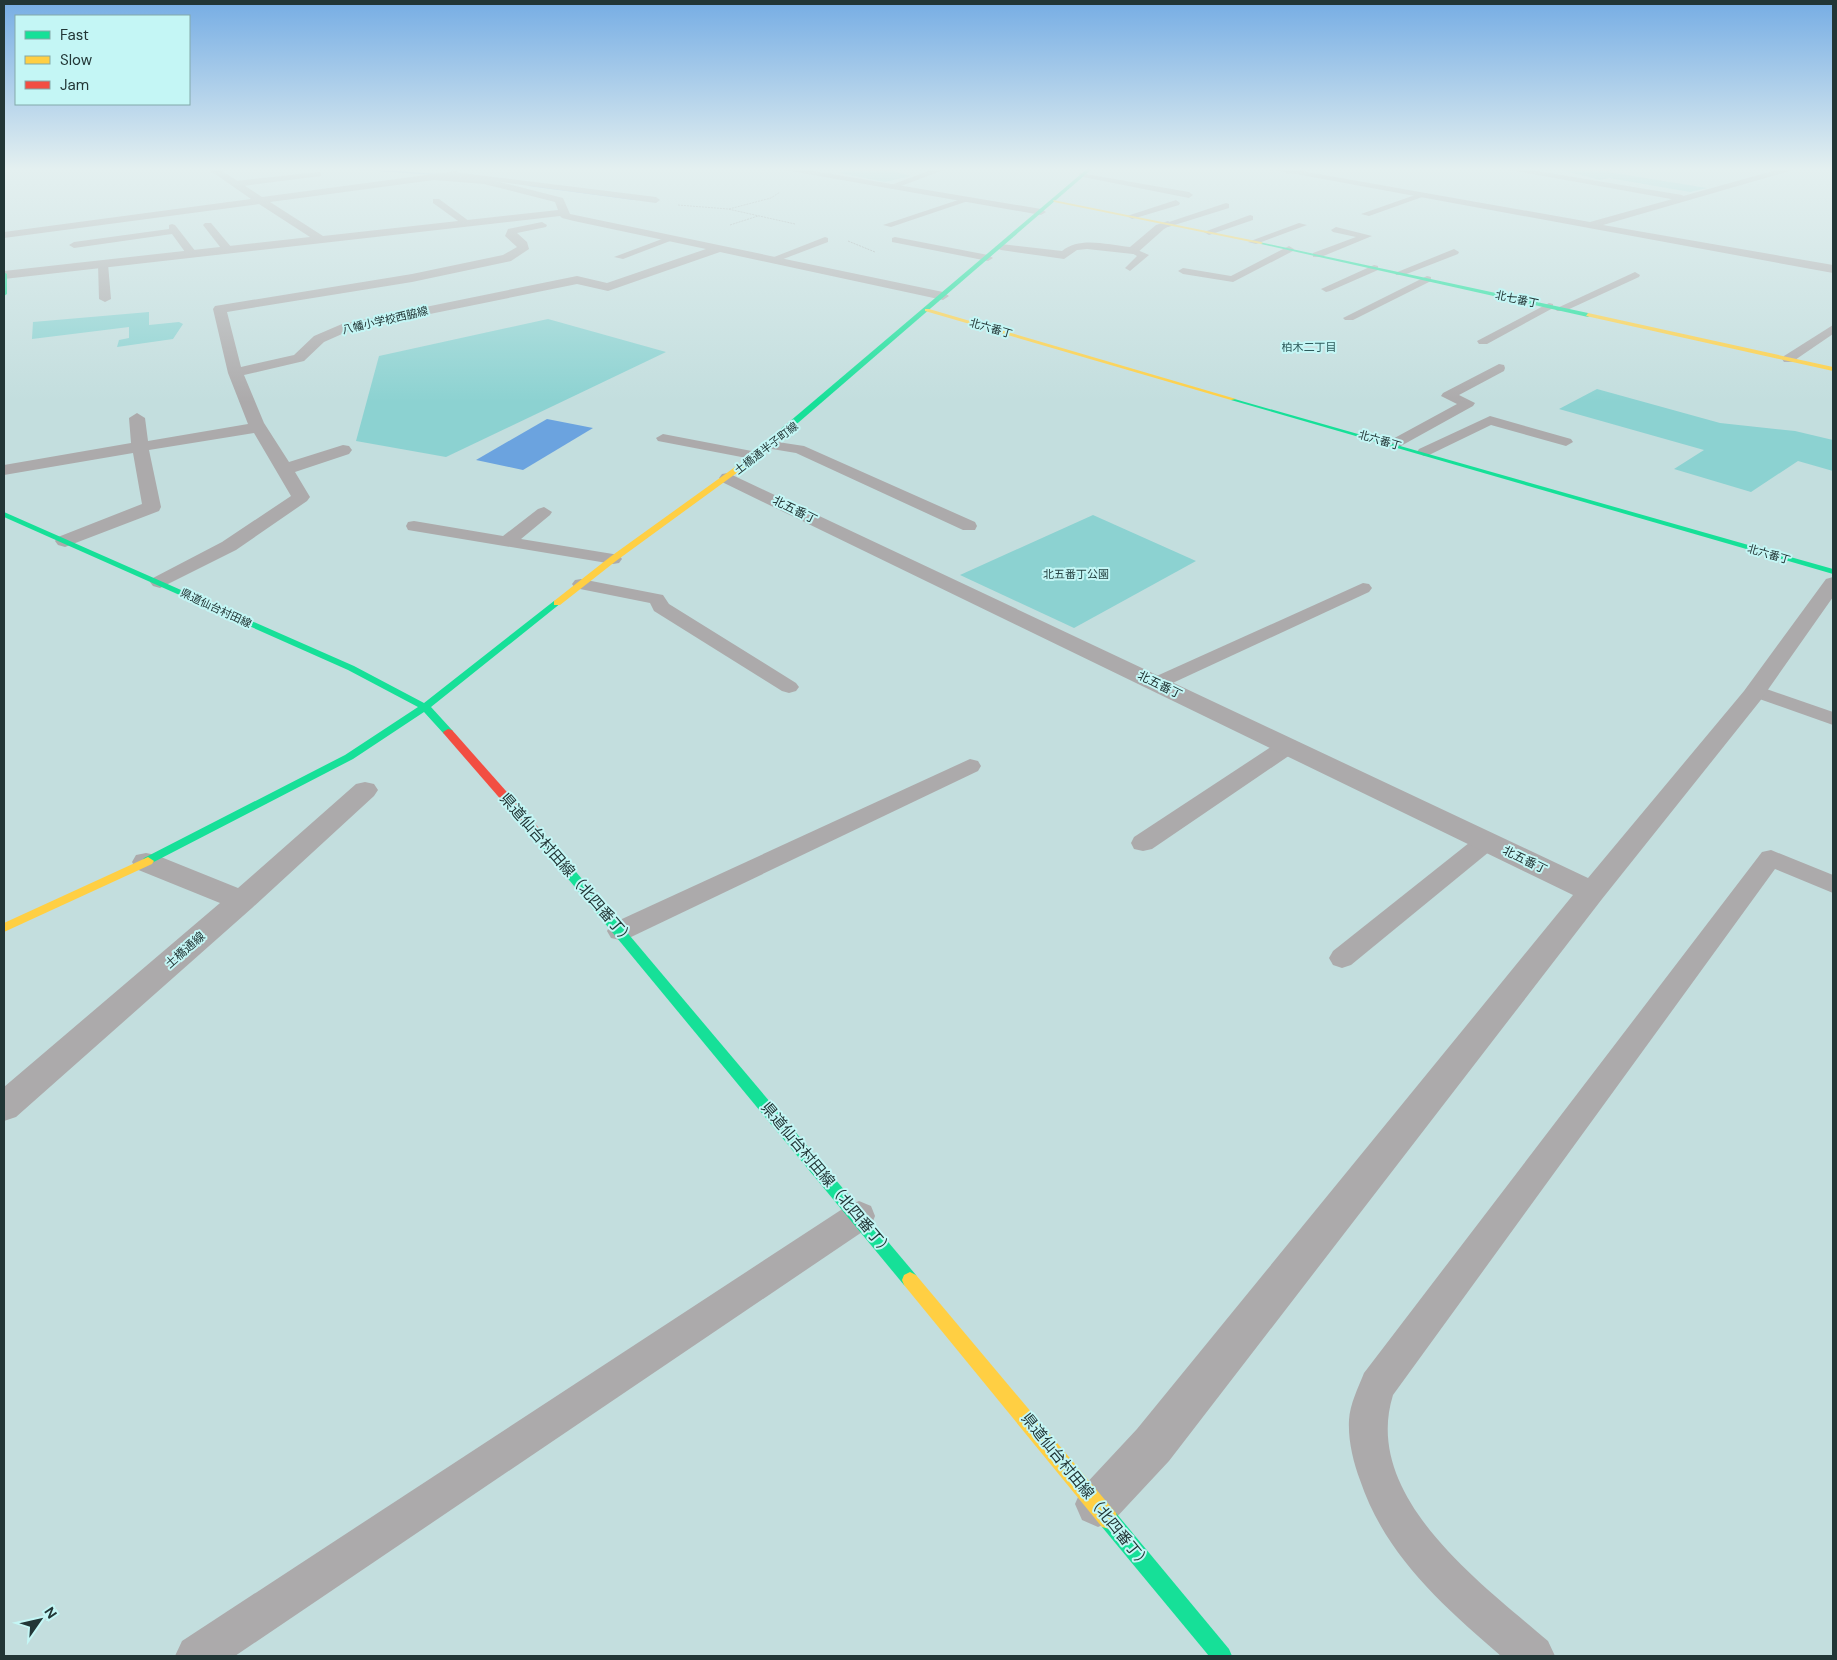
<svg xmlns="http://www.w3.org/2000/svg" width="1837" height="1660" viewBox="0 0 1837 1660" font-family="'DM Sans','Noto Sans JP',sans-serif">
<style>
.green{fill:#8cd2d1}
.water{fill:#6ba3df}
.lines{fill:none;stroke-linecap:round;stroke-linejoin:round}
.stream{fill:#6ba3df;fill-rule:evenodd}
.path{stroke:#a4a9a9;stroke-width:1;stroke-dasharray:2 1;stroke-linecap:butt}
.lane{fill:#acaaab;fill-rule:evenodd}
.street{fill:#acaaab;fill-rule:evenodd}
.fast{fill:#16e098;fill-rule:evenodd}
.slow{fill:#ffcf43;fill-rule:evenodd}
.jam{fill:#f24e42;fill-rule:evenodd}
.labels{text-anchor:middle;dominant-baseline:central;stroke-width:4;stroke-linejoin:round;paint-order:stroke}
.far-street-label{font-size:11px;fill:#223636;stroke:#c4f6f5}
.far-neighbourhood-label{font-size:11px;fill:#2d5b5b;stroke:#c4f6f5}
.far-park-label{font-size:11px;fill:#284545;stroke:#c4f6f5}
.street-label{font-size:12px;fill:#223636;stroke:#c4f6f5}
.near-street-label{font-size:15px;fill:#223636;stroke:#c4f6f5}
</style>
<rect width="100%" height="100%" fill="#c3dede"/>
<!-- green -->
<g class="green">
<polygon points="856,169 886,169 910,176 885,182 839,173"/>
<polygon points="1557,169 1607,169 1610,171 1608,172 1707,188 1690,192 1609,178 1600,180"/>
<polygon points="149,312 149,325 179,322 183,324 173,339 117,347 119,340 129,338 129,327 32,339 33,322"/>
<polygon points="548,319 666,352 446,457 356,441 379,356"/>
<polygon points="1597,389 1720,423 1795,431 1833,440 1833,471 1798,461 1751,492 1674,469 1704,450 1559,409"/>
<polygon points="1093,515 1196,561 1074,628 960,575"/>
</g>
<!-- water -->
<polygon class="water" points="547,419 593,428 523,470 476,460"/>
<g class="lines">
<!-- stream -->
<g class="stream">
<polygon points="370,169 450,175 452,176 344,169"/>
<polygon points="530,184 634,198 636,199 634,200 528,186"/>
</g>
<!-- path -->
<g class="path">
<polyline points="678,205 728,209 795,224"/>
<polyline points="729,209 771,198 780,192"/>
<polyline points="730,225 758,216"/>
<polyline points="848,241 875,252"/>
</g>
<!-- lane -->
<g class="lane">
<polygon points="211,169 231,169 211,173"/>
<polygon points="933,169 946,169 893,189 886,187"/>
<polygon points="1290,169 1310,169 1286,174 1286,170"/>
<polygon points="1504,169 1525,169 1682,195 1686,198 1682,201"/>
<polygon points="318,172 321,172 321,176 235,187 231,184 235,181"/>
<polygon points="454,172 656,197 660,200 656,203 457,176 453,174"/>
<polygon points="1080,173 1189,192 1193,195 1189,198 1083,177 1079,175"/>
<polygon points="1418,194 1425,196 1369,216 1361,214"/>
<polygon points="964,198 971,200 891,227 883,225"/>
<polygon points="433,199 439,199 473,224 465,226 433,203"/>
<polygon points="1176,200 1180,203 1179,205 1132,219 1127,216"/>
<polygon points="1226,203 1229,204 1229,208 1168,227 1163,224"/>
<polygon points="1250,215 1253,216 1253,220 1209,235 1204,232"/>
<polygon points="205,223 211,223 232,248 232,252 224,252 203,225"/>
<polygon points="1299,223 1307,225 1256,244 1248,242"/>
<polygon points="172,224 175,225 196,252 196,256 188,256 172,234 74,248 69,245 74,242 169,229 169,225"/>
<polygon points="1336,227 1372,236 1321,257 1313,257 1313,253 1356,237 1333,232 1331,230"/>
<polygon points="670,236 678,238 623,259 614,257"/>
<polygon points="825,237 828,238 828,242 778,261 769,259"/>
<polygon points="895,237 988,255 993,258 988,261 892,242 892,238"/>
<polygon points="1289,246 1294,249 1293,251 1233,282 1183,274 1178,271 1183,268 1231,276"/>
<polygon points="1133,248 1149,255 1130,271 1125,268 1137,256 1128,251"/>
<polygon points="1454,249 1459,252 1458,254 1404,275 1396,275 1395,273"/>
<polygon points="103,261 108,264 111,299 105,302 99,299 98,264"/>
<polygon points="1374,265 1378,266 1378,270 1330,291 1326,292 1321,289"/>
<polygon points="1635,272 1640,275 1639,277 1565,311 1557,311 1555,309"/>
<polygon points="1427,276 1431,277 1431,281 1353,320 1345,320 1343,318"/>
<polygon points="1549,303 1553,304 1553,308 1487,344 1479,344 1477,341"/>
<polygon points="1833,325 1833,334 1792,362 1784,362 1782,359 1784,356"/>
<polygon points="1499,364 1504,365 1505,368 1504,371 1459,395 1475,403 1473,406 1399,447 1389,447 1387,444 1389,441 1457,404 1441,396 1443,393"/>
<polygon points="1490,416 1571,439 1573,442 1566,446 1491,425 1429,455 1424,456 1417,452 1419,449"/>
<polygon points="663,434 757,452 764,456 757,460 658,441 656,438"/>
<polygon points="771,441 804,446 975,522 977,526 975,530 963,530 796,453 766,448 764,445 766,442"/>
<polygon points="544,507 552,512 550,515 521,539 613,554 619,555 622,559 619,563 613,564 414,531 408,530 406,526 408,522 414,521 503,536 538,509"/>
<polygon points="581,579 663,595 669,604 796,683 799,687 796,691 789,693 782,691 654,611 650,603 575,588 572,584 575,580"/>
<polygon points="1363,583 1369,584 1372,588 1369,592 1164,687 1157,689 1150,687 1147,683 1150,679"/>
<polygon points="1755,685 1833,712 1833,725 1748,695 1745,691 1748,687"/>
<polygon points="1288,739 1296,741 1299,746 1296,751 1152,849 1143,851 1134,849 1131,843 1134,837 1280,741"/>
<polygon points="970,759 978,761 981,766 978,771 629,938 620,940 611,938 607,931 611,924"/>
<polygon points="1487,833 1495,835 1499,841 1495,847 1351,965 1342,968 1333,965 1329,958 1333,951 1479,835"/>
<path d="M 1771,850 L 1833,875 L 1833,893 L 1775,869 L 1393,1395 C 1361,1497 1482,1584 1548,1641 L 1555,1656 L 1501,1656 C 1443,1606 1385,1555 1360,1480 C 1353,1461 1348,1440 1349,1420 C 1350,1404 1358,1388 1364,1373 L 1762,852 Z"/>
<polygon points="859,1201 871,1206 875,1216 871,1226 235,1656 175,1656 182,1641 847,1206"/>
</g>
<!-- street -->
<g class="street">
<path d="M 208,169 L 219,169 L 262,197 L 456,171 L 461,174 L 458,176 L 484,178 L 563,198 L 570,214 L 943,292 L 949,296 L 943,300 L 720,252 L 608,291 L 577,284 L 351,330 L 324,342 L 304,361 L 244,375 L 264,423 L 289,462 L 343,445 L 349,446 L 352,450 L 349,454 L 295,472 L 310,497 L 307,501 L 236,550 L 160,588 L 153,586 L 150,582 L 153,578 L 222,542 L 291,496 L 254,433 L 149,450 L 161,507 L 159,511 L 65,547 L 58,545 L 55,541 L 58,537 L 142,504 L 133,453 L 4,475 L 4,465 L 131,443 L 129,418 L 137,413 L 145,418 L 148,441 L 248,424 L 228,373 L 213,309 L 215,306 L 412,274 L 503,255 L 517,247 L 505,236 L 508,229 L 542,222 L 547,225 L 546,227 L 517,233 L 527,242 L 529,249 L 511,261 L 412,282 L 227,312 L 241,367 L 294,355 L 314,336 L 342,324 L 577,276 L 607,283 L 706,249 L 574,221 L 562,218 L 560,216 L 4,279 L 4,271 L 310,237 L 259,204 L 4,238 L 4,232 L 251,199 ZM 434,180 L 484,184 L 555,202 L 558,210 L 323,236 L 270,202 Z"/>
<polygon points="779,169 802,169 1041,209 1046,212 1041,215"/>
<polygon points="1268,169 1290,169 1590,222 1780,169 1796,169 1603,225 1833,265 1833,273"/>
<path d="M 1168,221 L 1173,224 L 1164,229 L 1137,253 L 1133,254 L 1087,249 L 1077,250 L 1064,259 L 1001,250 L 995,247 L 1001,244 L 1062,251 C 1080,236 1108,245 1130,247 L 1156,225 Z"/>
<polygon points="728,473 1588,878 1744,691 1826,579 1833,577 1833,597 1760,701 1602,899 1169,1461 1114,1520 1098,1527 1082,1520 1075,1504 1082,1488 1137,1429 1573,895 722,482 719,478 722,474"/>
<polygon points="365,782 374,784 378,790 374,796 252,908 16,1117 4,1121 4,1087 220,903 136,869 132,862 136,855 146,853 156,855 238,888 356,784"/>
</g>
<!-- fast -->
<g class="fast">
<polygon points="1087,169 1092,169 748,466 742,466 742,462"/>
<polygon points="1259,242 1588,313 1591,315 1588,317 1261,244"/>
<polygon points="4,272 7,274 7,294 4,296"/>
<polygon points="1231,398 1833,569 1833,574 1231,400"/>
<polygon points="4,512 354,666 424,703 554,601 557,600 561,603 431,707 452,730 453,732 452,734 444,734 424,712 353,759 148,865 142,861 144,858 345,755 418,707 348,670 4,517"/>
<polygon points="540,833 544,834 916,1275 918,1280 916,1285 910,1288 904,1285 536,840 534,837"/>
<polygon points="1109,1511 1116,1513 1229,1649 1232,1656 1209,1656 1102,1527 1100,1520 1102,1513"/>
</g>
<!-- slow -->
<g class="slow">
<polygon points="1053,200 1261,242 1263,243 1261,244 1054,202"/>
<polygon points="925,309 929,309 1236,399 1231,400 925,311"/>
<polygon points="1588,313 1833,367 1833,371 1586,316"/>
<polygon points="742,462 749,464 616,561 560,605 554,605 554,601 610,557"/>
<polygon points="148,857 154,861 152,864 4,932 4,923"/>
<polygon points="910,1272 916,1275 1116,1513 1118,1520 1116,1527 1109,1529 1102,1527 904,1285 902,1280 904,1275"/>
</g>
<!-- jam -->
<polygon class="jam" points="448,729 452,730 544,834 546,837 544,840 536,840 444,734 443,732"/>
</g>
<!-- sky -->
<linearGradient id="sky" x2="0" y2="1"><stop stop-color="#76ade4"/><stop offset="0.42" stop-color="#e4f0f0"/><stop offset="1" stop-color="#e4f0f0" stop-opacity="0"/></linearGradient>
<rect width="1837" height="402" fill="url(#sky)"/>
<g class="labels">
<!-- far-street labels -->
<g class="far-street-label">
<text transform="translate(1517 299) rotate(12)">北七番丁</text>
<text transform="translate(385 320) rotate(-13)">八幡小学校西脇線</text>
<text transform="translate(991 328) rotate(16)">北六番丁</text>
<text transform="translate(1380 440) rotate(16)">北六番丁</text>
<text transform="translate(766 448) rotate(-38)">土橋通半子町線</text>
<text transform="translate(1769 554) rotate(16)">北六番丁</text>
<text transform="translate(216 608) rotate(25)">県道仙台村田線</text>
</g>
<!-- far-neighbourhood labels -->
<g class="far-neighbourhood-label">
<text x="1309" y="347">柏木二丁目</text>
</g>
<!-- far-park labels -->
<g class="far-park-label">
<text x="1076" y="574">北五番丁公園</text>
</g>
<!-- street labels -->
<g class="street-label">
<text transform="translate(795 510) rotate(26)">北五番丁</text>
<text transform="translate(1160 685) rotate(26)">北五番丁</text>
<text transform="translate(1525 860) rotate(26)">北五番丁</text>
<text transform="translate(185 950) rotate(-41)">土橋通線</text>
</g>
<!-- near-street labels -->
<g class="near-street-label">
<text transform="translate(567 869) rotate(49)">県道仙台村田線（北四番丁）</text>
<text transform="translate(827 1179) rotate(50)">県道仙台村田線（北四番丁）</text>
<text transform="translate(1086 1491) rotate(51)">県道仙台村田線（北四番丁）</text>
</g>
</g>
<!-- border -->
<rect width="1837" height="1660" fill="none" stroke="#223636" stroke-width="10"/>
<!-- legend -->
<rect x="15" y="15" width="175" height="90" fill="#c4f6f5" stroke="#83a9a9"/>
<rect x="25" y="31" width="25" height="8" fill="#16e098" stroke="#83a9a9"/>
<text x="60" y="40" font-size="15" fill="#223636">Fast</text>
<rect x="25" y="56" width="25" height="8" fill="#ffcf43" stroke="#83a9a9"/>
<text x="60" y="65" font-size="15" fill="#223636">Slow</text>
<rect x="25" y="81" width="25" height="8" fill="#f24e42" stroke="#83a9a9"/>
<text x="60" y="90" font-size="15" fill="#223636">Jam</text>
<!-- north arrow -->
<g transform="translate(40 1620) rotate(56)" stroke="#c4f6f5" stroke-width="4" paint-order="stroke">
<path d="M0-4L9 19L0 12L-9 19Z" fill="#223636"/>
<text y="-8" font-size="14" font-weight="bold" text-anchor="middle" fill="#223636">N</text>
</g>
</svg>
